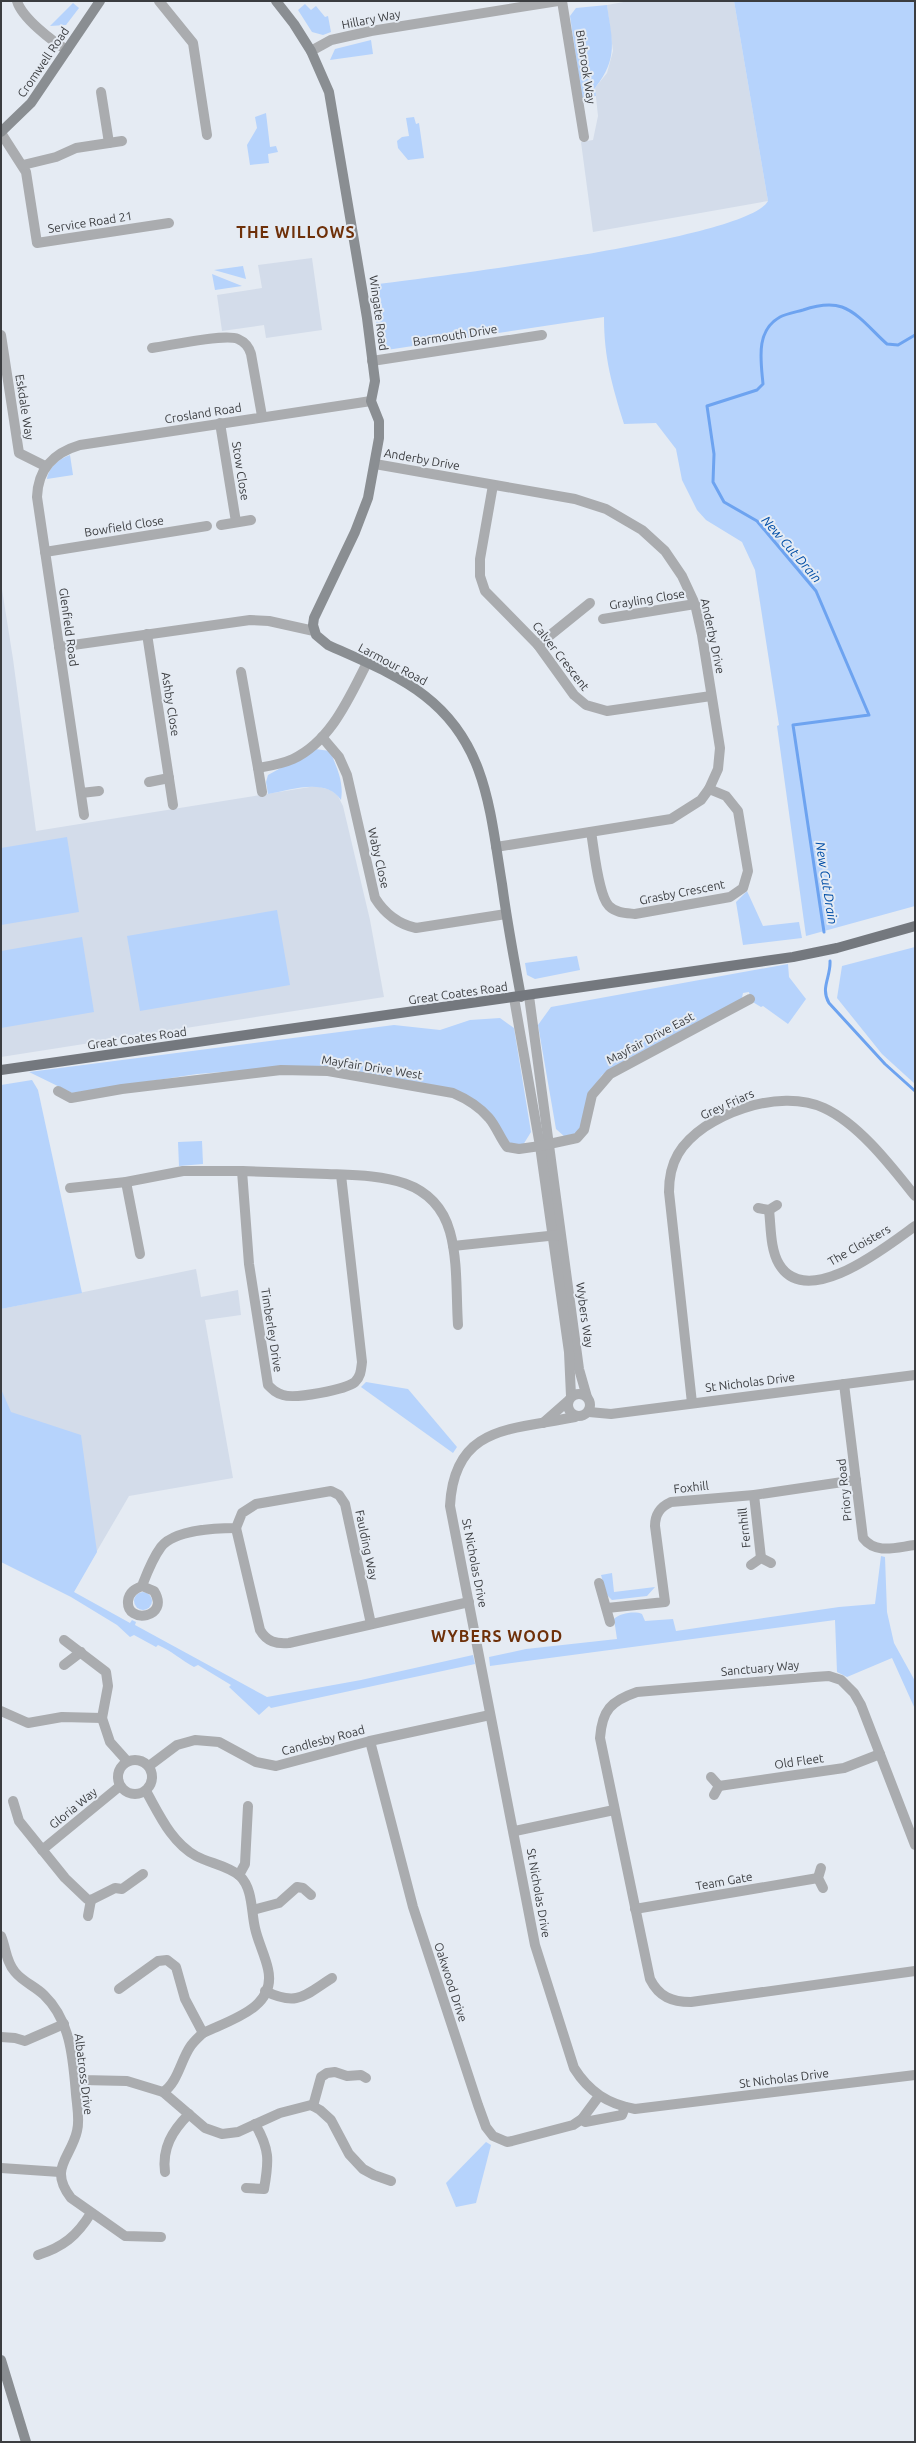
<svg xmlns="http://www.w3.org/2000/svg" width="916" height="2443" viewBox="0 0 916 2443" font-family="Ubuntu,sans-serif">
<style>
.built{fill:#d3dcea}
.green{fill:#b6d3fc}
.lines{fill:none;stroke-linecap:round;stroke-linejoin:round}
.stream{stroke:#6da3f0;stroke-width:3}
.street{stroke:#aaacaf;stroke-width:10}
.secondary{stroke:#8a8e92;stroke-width:10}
.primary{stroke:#74787e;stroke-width:10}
.labels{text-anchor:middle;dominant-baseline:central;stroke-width:4;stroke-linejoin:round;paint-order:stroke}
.street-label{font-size:12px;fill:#3b3d40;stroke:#e5ebf3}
.water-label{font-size:13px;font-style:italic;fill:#004ea7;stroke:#e5ebf3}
.district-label{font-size:16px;font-weight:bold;letter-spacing:1px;fill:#6e3009;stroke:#e5ebf3}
</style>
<rect width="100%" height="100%" fill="#e5ebf3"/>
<!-- built -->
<g class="built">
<polygon points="629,1 734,1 768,201 593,232 581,142 593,140 598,116 595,88 607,73 613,51 607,5"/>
<polygon points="312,258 322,330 266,338 264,325 222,331 217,295 262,288 258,265"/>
<polygon points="1,583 13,659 36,831 316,786 331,790 338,796 343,806 370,920 384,997 1,1057"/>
<polygon points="196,1269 201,1297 238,1290 241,1315 205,1320 233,1478 129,1496 73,1592 1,1551 1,1309"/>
</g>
<!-- green -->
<g class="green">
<path d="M 734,1 L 915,1 L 915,906 L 806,936 L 777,726 L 779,725 L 755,570 L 742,542 L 706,520 L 697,510 L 682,480 L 676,449 L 656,423 L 624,424 C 612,385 604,358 604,317 L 380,351 L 371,285 C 430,277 746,240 768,201 Z"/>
<polygon points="73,3 79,8 66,25 50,26"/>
<polygon points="305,4 311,10 316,6 325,17 328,16 331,32 323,35 312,32 298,10"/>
<path d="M 607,5 C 612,40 619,58 595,88 L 596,96 L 582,98 L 570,16 L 576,8 Z"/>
<polygon points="371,40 373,54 330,60 335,49"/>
<polygon points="266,113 270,147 276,146 278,152 268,154 269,163 250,165 247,145 257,128 255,117"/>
<polygon points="414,117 416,124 419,123 424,158 408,160 398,148 397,141 402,137 409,136 406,118"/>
<polygon points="243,266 246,279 214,270"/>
<polygon points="212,274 242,286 215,290"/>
<path d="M 70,455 L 73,475 L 47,479 C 48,468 60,458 70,455 Z"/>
<path d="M 315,749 L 330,751 C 337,768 344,782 341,800 C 326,777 291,790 268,794 L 266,782 L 268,775 Z"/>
<polygon points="67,837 79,912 1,925 1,848"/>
<polygon points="747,891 763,926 799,922 802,938 743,945 736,902"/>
<polygon points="277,910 290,985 140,1011 127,936"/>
<polygon points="82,937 94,1012 1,1028 1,951"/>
<polygon points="915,947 915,1084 882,1054 837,998 842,966"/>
<polygon points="577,956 580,970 535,979 527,975 525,963"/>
<polygon points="788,964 789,977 806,999 788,1024 763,1006 761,1007 751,1001 749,992 743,993 741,1002 629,1058 602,1075 589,1094 581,1132 565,1137 556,1129 538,1025 551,1007"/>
<polygon points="500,1018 514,1028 531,1132 523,1145 513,1146 472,1098 285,1067 197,1074 72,1093 29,1072 394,1025 440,1030 470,1020"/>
<polygon points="32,1080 38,1090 82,1293 1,1309 1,1085"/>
<polygon points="202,1141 203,1164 179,1166 178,1142"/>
<polygon points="366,1382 408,1389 457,1447 453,1453 361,1387"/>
<path d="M 1,1389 L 11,1412 L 81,1435 L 97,1552 L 74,1592 L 130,1623 L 132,1620 L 136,1622 L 135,1625 L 267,1697 L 361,1680 L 473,1655 L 475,1664 L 271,1708 L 269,1706 L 259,1715 L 229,1687 L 231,1685 L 198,1665 L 194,1667 C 181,1660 172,1651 158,1645 L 156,1647 L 134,1635 L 130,1637 L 117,1625 L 71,1597 L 1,1562 Z"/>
<path d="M 881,1556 L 885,1557 L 887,1612 L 894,1643 L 915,1681 L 915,1709 L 892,1658 L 847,1677 L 837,1672 L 835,1620 L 490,1666 L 489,1657 L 526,1649 L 617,1639 L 614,1619 C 620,1613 635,1611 642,1614 L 645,1621 L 673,1619 L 676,1631 L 839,1607 L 875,1604 Z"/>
<polygon points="612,1573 614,1592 655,1587 647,1596 612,1600 607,1595 601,1575"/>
<circle cx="143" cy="1601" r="9"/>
<polygon points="486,2142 491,2145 476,2203 456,2207 446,2183"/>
</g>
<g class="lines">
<!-- stream -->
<g class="stream">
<path d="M 824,932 L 793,725 L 869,715 L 816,591 L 757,521 L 724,502 L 713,482 L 714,454 L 707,406 L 757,390 L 763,384 C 761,361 755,331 780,317 C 786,314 796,312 803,310 C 815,306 830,303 842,307 C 859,313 874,333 887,344 L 898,345 L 915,335"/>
<path d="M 830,961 C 831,977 820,988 829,1003 L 885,1064 L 915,1091"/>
</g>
<!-- street -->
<g class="street">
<path d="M 17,1 C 22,18 52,41 67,50"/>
<polyline points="159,1 193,43 207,135"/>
<polyline points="562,1 584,137"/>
<polyline points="311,51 331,40 371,31 558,1"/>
<polyline points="101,92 109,143"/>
<polyline points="1,133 26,172 37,243 169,223"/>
<polyline points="23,165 56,157 76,148 122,141"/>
<polyline points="1,335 19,453 45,466"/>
<path d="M 152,348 C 169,346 224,333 238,339 C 245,342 249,347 251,354 L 262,416"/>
<polyline points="372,361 542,335"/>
<polyline points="220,423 236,522"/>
<polyline points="375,464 575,499 606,509 642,530 665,551 682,576 695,604 702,635 720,748 718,769 709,789 701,800 671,819 496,847"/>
<polyline points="493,485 480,559 480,576 485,591 538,645 574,695 586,705 607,711 711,696"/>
<polyline points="221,525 251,520"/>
<polyline points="45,552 207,526"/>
<polyline points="603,619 695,604"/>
<polyline points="147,634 173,805"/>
<polyline points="538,645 590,603"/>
<polyline points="59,647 250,620 269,621 314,631"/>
<path d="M 241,672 L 258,768 C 269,766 282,764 293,759 C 331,741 349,698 367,663"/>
<path d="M 322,737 L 339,757 L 347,775 L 375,898 C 385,914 398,924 416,928 L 506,914"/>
<polyline points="258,768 262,792"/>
<polyline points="149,782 169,778"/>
<polyline points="81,793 99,791"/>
<path d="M 84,815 L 37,497 C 38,469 53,453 80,445 L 371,401"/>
<path d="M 591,832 C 594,848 598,895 609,906 C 616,913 626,913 635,914 L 730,897 L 743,888 L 748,871 L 738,811 L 726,796 L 709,789"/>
<polyline points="529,996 579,1369 587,1397"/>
<polyline points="514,998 540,1146 569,1352 571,1396"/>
<path d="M 58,1091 L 71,1098 L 122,1089 L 281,1070 L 328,1071 L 453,1093 C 467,1099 479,1106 489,1118 C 496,1126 500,1138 507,1147 L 519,1149 L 540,1146 L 577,1138 L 584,1130 L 592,1095 L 610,1074 L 750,999"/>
<path d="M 341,1175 L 362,1362 C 361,1370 361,1376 355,1382 C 345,1390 295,1399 283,1395 C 276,1393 273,1390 268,1385 L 249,1264 L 242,1171 C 270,1172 299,1173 327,1174 C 375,1176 434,1174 450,1232 C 458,1261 456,1295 458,1325"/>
<polyline points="126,1182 140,1254"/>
<polyline points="70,1188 126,1182 183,1171 242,1171"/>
<polyline points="758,1208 769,1210 777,1205"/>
<path d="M 769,1210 C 771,1226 770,1249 779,1264 C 807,1311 887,1246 915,1226"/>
<polyline points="453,1246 558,1235"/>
<path d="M 844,1384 L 863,1538 C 876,1555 897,1547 915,1545"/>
<circle cx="579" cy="1405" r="11"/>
<path d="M 692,1403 L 669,1192 C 669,1179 671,1166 678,1154 C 702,1114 780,1087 824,1108 C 859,1124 891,1166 915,1196"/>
<polyline points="589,1412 611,1414 915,1375"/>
<path d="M 575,1417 C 513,1430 454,1424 450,1506 L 535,1945 L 574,2068 C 589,2092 608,2104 635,2109 L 915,2075"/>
<polyline points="543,1423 568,1401"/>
<polyline points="754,1495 761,1558"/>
<path d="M 236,1528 L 260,1630 C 267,1642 276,1644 289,1643 L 469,1602"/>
<polyline points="751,1565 761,1558 771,1563"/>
<polyline points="599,1583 610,1622"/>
<path d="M 142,1586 L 154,1591 C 171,1618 126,1625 128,1601 C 129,1592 135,1589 142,1586 C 147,1573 152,1559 161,1547 C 174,1530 216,1528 236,1528 L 242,1513 L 256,1504 L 331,1491 L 339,1495 L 345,1504 L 371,1624"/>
<path d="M 607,1608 L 665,1602 L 655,1526 C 655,1514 660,1507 671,1502 L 754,1495 L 856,1480"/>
<polyline points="64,1665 81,1652"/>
<polyline points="1,1711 28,1723 62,1717 102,1718 108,1686 106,1672 64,1640"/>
<polyline points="102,1718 110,1742 127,1761"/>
<polyline points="370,1741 413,1907 478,2105 486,2127 493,2136 507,2142 512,2141 573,2125 582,2119 599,2096"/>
<circle cx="135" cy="1777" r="17"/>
<polyline points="149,1766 177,1745 195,1740 219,1742 256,1762 276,1766 370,1741 490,1715"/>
<polyline points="711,1777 719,1786 714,1795"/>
<polyline points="719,1786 844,1768 880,1754"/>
<path d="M 146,1791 C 159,1814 171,1842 196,1856 C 209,1863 229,1866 240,1876 C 253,1889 251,1911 255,1928 C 258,1942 265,1955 268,1969 C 277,2008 230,2020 203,2033 C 199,2037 194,2041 190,2047 C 181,2060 177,2084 163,2092"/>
<polyline points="13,1801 19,1821 65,1878 87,1899 91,1900 115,1888 122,1889 143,1874"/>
<polyline points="515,1831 614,1810"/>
<path d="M 915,1845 L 861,1705 L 854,1693 L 841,1680 L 829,1676 L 814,1677 L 637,1692 C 611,1701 602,1710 600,1738 L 650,1979 C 659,1997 672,2002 691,2002 L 915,1971"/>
<polyline points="42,1850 120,1786"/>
<polyline points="821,1868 818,1878 823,1888"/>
<polyline points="239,1875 245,1864 248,1806"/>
<polyline points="635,1909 818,1878"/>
<polyline points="253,1910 279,1903 297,1887 303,1888 311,1895"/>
<polyline points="88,1916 91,1900"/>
<path d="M 1,1936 C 6,1948 6,1962 15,1972 C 23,1982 35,1986 44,1995 C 71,2021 73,2059 76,2094 C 77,2106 80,2120 77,2131 C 71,2158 48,2168 71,2198 L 125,2236 L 161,2237"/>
<polyline points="119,1989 158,1961 167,1960 176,1967 185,1999 203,2033"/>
<path d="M 265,1991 C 298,2007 305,1995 332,1978"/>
<polyline points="1,2037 15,2038 25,2041 64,2024"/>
<polyline points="74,2070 75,2074 82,2080 127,2081 163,2092 205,2128 222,2134 238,2132 280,2113 311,2105 320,2110 331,2120 349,2154 363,2169 374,2175 391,2181"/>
<polyline points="313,2106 321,2077 327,2073 335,2072 347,2076 361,2075 366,2078"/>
<polyline points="582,2119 585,2122 622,2115 625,2107"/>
<polyline points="1,2168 60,2172"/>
<path d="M 165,2172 C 162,2148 172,2131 189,2114"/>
<path d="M 246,2188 L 264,2189 C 269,2161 270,2149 255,2124"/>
<path d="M 38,2255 C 63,2247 77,2236 91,2213"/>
</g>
<!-- secondary -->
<g class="secondary">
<path d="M 276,1 L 294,24 L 311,51 L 329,92 L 367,318 L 375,381 L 371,401 L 379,421 L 379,438 L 368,498 L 355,532 L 314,618 L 313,625 L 316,635 L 328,645 C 361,660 397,674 425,696 C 487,744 490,812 502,884 C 507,922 514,959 521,997"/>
<polyline points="1,132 31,103 100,1"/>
<polyline points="1,2360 26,2442"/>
</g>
<!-- primary -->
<polyline class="primary" points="1,1070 793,957 837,948 915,926"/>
</g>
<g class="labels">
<!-- street labels -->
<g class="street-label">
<text transform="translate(371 19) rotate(-11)">Hillary Way</text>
<text transform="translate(43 62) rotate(-56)">Cromwell Road</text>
<text transform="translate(586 67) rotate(81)">Binbrook Way</text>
<text transform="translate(90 222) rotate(-9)">Service Road 21</text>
<text transform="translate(379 313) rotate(82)">Wingate Road</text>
<text transform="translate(455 335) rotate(-9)">Barmouth Drive</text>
<text transform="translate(25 407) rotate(81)">Eskdale Way</text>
<text transform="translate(203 413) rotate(-9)">Crosland Road</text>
<text transform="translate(422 459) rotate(10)">Anderby Drive</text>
<text transform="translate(241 471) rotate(81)">Stow Close</text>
<text transform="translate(124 526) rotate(-9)">Bowfield Close</text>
<text transform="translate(647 599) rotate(-9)">Grayling Close</text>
<text transform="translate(69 627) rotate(82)">Glenfield Road</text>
<text transform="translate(713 636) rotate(78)">Anderby Drive</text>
<text transform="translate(561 656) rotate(52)">Calver Crescent</text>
<text transform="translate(393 664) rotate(28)">Larmour Road</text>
<text transform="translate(171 704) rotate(81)">Ashby Close</text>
<text transform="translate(379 858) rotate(77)">Waby Close</text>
<text transform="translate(682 892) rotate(-11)">Grasby Crescent</text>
<text transform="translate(458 993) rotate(-8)">Great Coates Road</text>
<text transform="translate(137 1038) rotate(-8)">Great Coates Road</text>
<text transform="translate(650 1038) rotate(-28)">Mayfair Drive East</text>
<text transform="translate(372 1067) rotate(9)">Mayfair Drive West</text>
<text transform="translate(727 1104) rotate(-24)">Grey Friars</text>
<text transform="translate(859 1245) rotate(-30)">The Cloisters</text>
<text transform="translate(585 1315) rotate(82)">Wybers Way</text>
<text transform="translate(272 1330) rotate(81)">Timberley Drive</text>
<text transform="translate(750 1382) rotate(-7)">St Nicholas Drive</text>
<text transform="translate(691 1487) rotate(-6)">Foxhill</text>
<text transform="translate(844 1490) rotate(-96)">Priory Road</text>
<text transform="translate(744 1528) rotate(-96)">Fernhill</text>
<text transform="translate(367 1545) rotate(78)">Faulding Way</text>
<text transform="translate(475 1563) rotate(79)">St Nicholas Drive</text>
<text transform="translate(760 1668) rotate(-5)">Sanctuary Way</text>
<text transform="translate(323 1740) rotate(-15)">Candlesby Road</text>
<text transform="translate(799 1761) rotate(-8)">Old Fleet</text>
<text transform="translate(73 1808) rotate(-39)">Gloria Way</text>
<text transform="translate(724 1881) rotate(-10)">Team Gate</text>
<text transform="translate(539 1893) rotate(80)">St Nicholas Drive</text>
<text transform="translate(451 1982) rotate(72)">Oakwood Drive</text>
<text transform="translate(84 2074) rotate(83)">Albatross Drive</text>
<text transform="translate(784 2078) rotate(-7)">St Nicholas Drive</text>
</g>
<!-- water labels -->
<g class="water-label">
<text transform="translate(792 549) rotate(49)">New Cut Drain</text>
<text transform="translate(827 883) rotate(81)">New Cut Drain</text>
</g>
<!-- district labels -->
<g class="district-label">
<text x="296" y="232">THE WILLOWS</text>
<text x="497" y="1636">WYBERS WOOD</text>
</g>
</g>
<!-- border -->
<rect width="916" height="2443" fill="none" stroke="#3b3d40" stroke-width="4"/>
</svg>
